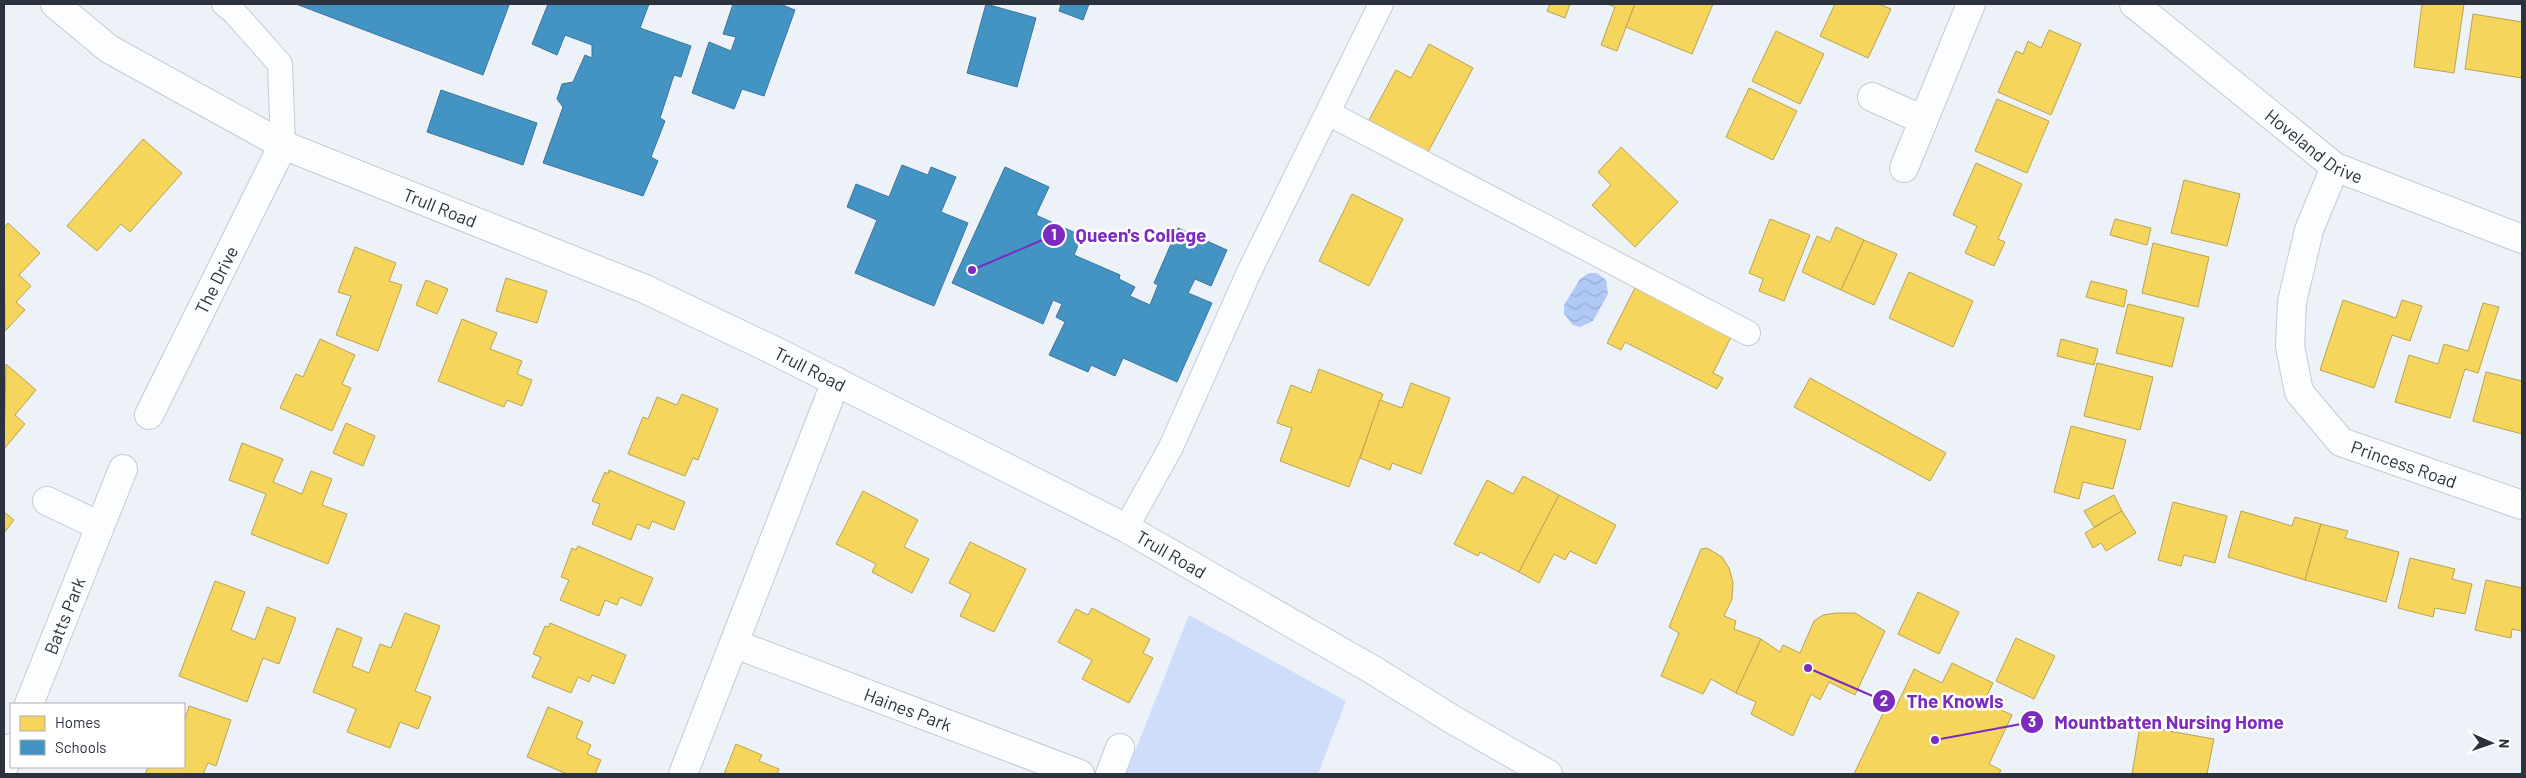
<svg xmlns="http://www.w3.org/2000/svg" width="2526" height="778" viewBox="0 0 2526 778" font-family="Barlow,sans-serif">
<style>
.green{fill:#ceddf9}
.water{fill:url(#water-waves)}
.homes{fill:#f6d55c;stroke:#b9a453}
.schools{fill:#4393c3;stroke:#3c769b}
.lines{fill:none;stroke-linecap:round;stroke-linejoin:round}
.service-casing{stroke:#c5cad3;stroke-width:26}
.minor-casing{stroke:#c5cad3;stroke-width:30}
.tertiary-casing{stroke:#c5cad3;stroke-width:30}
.service{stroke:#fcfdfe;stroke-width:24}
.minor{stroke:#fcfdfe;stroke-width:28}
.tertiary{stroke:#fcfdfe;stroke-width:28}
.labels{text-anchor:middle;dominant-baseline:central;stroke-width:5;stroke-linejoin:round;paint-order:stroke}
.street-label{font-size:18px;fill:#2c323e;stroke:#fff}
.leader{fill:none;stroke:#7b2cbf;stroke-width:2}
.callout-dot{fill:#7b2cbf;stroke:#fff;stroke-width:2}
.mark-label{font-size:15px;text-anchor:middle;font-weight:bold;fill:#fff}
.callout-label{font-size:19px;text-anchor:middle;font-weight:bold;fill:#7b2cbf;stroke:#fff;stroke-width:5;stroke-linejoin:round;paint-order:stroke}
</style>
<defs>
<pattern id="water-waves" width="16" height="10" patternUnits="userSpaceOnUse" patternTransform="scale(1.25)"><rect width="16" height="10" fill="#b1c9f7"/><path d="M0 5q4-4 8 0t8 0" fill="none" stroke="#98add5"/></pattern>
</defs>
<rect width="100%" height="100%" fill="#edf1f8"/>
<!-- green -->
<polygon class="green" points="1189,615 1346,701 1318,774 1126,774"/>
<!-- water -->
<polygon class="water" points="1589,273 1597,273 1606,280 1608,294 1593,321 1580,327 1573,325 1564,314 1564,305 1580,279"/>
<!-- homes -->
<g class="homes">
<polygon points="1550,4 1570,4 1565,18 1547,11"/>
<polygon points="1607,4 1635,4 1617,51 1601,45 1615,7"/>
<polygon points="1635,4 1713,4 1692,54 1626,27"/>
<polygon points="1835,4 1879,4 1891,9 1868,58 1820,36"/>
<polygon points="2422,4 2464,4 2454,73 2414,67"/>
<polygon points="2473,14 2522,22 2522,78 2465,69"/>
<polygon points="2049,30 2081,44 2051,115 1998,92 2016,51 2023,54 2028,41 2041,48"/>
<polygon points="1776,31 1824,54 1800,104 1752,81"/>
<polygon points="1429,44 1473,68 1428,152 1369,120 1396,70 1411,78"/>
<polygon points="1749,88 1797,111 1773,160 1726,137"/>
<polygon points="1997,99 2049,121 2027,173 1975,151"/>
<polygon points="143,139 182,173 130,232 121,224 97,251 67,226"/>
<polygon points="1621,147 1678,202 1635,247 1592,205 1611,185 1598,172"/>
<polygon points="1976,163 2022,184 1998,239 2005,242 1994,266 1965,253 1977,226 1953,215"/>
<polygon points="2184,180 2240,194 2227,246 2171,233"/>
<polygon points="1352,194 1403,219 1369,286 1319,261"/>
<polygon points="1770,219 1810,235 1784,301 1759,291 1763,279 1749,273"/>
<polygon points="2115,219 2151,228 2147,245 2110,235"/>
<polygon points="8,223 40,253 19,275 31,286 16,302 25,310 5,331 4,228"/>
<polygon points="1836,227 1864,240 1841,290 1802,272 1817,236 1830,242"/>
<polygon points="1864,240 1897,254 1874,305 1841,290"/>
<polygon points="2153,243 2209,257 2198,307 2142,293"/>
<polygon points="355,247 396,263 389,281 402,285 378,351 336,335 351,296 338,292"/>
<polygon points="1909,272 1973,301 1953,347 1889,318"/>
<polygon points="506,278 547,291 537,323 496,311"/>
<polygon points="426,280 448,289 437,314 416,305"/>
<polygon points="2091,281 2127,290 2124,307 2086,297"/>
<polygon points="1635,288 1731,337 1713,373 1723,378 1717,389 1625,342 1621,350 1607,343"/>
<polygon points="2343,300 2396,318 2402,300 2422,306 2410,341 2392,335 2374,388 2320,370"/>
<polygon points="2483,303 2499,307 2478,373 2465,369 2450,418 2395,402 2409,355 2438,364 2444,344 2468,351"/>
<polygon points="2128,304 2184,318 2172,367 2116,353"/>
<polygon points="462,319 497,333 490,349 522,361 517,374 532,380 522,406 507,400 504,407 438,381"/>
<polygon points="320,339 355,355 342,384 351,388 332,431 280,408 296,374 303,377"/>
<polygon points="2061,339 2098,349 2094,365 2057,356"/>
<polygon points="2097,363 2153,377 2140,430 2084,416"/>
<polygon points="6,364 36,390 15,415 25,424 4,449"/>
<polygon points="1319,369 1383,394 1349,487 1280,461 1292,428 1277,423 1291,385 1311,393"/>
<polygon points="2486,372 2522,381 2522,434 2473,421"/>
<polygon points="1810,378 1946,453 1930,481 1794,407"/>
<polygon points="1411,383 1450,398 1421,474 1392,463 1390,470 1360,458 1380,400 1402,408"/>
<polygon points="682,394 718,409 698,460 693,458 685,476 628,454 643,417 648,419 657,397 677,405"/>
<polygon points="346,423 375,436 363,466 333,453"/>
<polygon points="2071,426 2126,440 2113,489 2083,482 2079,499 2054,492"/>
<polygon points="242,443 283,459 273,482 302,494 311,471 332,479 322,505 347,514 328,564 251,534 266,494 229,480"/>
<polygon points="609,470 685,502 674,530 652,521 649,529 637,524 631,540 592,524 600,504 592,501 605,472 608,474"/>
<polygon points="1523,476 1559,495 1519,572 1480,552 1478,556 1454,544 1487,480 1513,494"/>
<polygon points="863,491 918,520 904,547 929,559 912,593 872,572 876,564 836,544"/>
<polygon points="1559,495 1616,525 1596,564 1570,551 1565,560 1554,554 1539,583 1519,572"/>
<polygon points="2114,495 2122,511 2094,527 2084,511"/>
<polygon points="2173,502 2227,516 2215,563 2184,555 2181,566 2158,560"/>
<polygon points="2122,511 2136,533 2106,551 2101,543 2093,548 2085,533"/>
<polygon points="2241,511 2292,526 2295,517 2321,524 2305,580 2228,557"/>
<polygon points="4,512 14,520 4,533"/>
<polygon points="2321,524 2348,531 2345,538 2399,552 2386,602 2305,580"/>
<polygon points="970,542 1026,569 994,632 960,616 971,594 949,583"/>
<polygon points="578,546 653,578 641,606 620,597 617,605 605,600 599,616 560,600 569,580 561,577 572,548 576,550"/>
<polygon points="1707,548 1722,557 1729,568 1733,582 1732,599 1724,616 1736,621 1734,629 1761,639 1736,693 1711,679 1703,694 1661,676 1679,633 1669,627 1701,549"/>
<polygon points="2410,558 2455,569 2452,579 2472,584 2465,614 2435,608 2433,617 2398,608"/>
<polygon points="2486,580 2522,588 2522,631 2512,629 2511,638 2475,630"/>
<polygon points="215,581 245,592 231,630 255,640 267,607 296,618 279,664 263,658 247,702 179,676"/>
<polygon points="1918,592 1959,612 1939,654 1898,634"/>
<polygon points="1092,608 1150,639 1143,653 1153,658 1129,703 1082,679 1092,660 1058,642 1076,609 1088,615"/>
<polygon points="405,613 440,626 415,691 431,697 418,729 400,722 390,748 347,732 356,709 313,692 337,628 362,638 352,666 369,673 380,644 391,648"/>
<polygon points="1836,613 1855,613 1885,631 1855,695 1829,682 1820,700 1811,694 1793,736 1751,714 1756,702 1736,693 1761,639 1780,652 1783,645 1800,653 1814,621 1823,615"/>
<polygon points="550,623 626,655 614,684 592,675 589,682 578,677 571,693 532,677 541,657 533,654 545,626 549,627"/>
<polygon points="2016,638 2055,656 2034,699 1996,681"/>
<polygon points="1952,663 1993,683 1984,702 2012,715 1989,764 2001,770 1999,774 1854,774 1887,705 1895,709 1914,669 1942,683"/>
<polygon points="189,706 231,720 216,766 208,763 203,774 145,774 148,767 184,767 184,722"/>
<polygon points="548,707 583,722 576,738 591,745 587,754 601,760 595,774 567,774 527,757"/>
<polygon points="2140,726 2214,739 2207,774 2132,774"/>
<polygon points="736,744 762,755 759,761 779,769 777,774 724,774"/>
</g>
<!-- schools -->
<g class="schools">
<polygon points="296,4 506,4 509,5 483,75"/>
<polygon points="548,4 649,4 640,28 691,46 681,77 674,75 660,118 665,121 651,157 658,161 643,196 543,163 563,107 557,99 562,84 573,82 585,55 592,58 592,45 565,35 557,55 532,44"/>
<polygon points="733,4 780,4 795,10 764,96 742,89 734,109 692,93 709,42 731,51 736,37 723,34"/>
<polygon points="986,4 1036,18 1017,87 967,73"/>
<polygon points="1061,4 1089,4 1083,20 1059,11"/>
<polygon points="441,90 537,123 523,165 427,132"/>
<polygon points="902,165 928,175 931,167 956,177 941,212 968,223 934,306 855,273 877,220 847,207 856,184 889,197"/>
<polygon points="1005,167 1049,187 1036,215 1082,236 1074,255 1120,275 1119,279 1135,287 1130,296 1150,305 1158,285 1154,283 1178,228 1227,250 1211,286 1195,279 1188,293 1212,303 1177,382 1123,358 1115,376 1091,365 1088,372 1049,355 1065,322 1056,317 1062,304 1053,300 1043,324 952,283"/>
</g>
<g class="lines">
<defs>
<g id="service">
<polyline points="224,4 234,12 280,64 283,145"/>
<polyline points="1328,113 1748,333"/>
<polyline points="1126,528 1171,447 1250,270 1381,4"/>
</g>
<g id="minor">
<path id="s1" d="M 2134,4 L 2335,167 L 2522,239"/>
<polyline points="1872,97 1923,120"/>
<path id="s2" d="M 2335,167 L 2309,230 L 2292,302 L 2290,346 L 2299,392 L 2341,442 L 2522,505"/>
<polyline points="1904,168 1971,4"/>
<path id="s3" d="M 149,415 L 283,145"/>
<polyline points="47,501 100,526"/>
<path id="s4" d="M 735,644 L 1080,774"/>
<path id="s5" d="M 29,704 L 123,469"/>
<polyline points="4,766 11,748"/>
<polyline points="683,774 836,381"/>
<polyline points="1110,774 1120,748"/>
</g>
<g id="tertiary">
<path id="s6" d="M 55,4 L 109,49 L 283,145 L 645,289 L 775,351 L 1126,528 L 1373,670 L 1455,721 L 1548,774"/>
</g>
</defs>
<!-- service casing -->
<use href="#service" class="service-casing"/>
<!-- minor casing -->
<use href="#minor" class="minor-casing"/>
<!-- tertiary casing -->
<use href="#tertiary" class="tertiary-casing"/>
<!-- service -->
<use href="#service" class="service"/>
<!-- minor -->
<use href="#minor" class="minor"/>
<!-- tertiary -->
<use href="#tertiary" class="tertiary"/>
</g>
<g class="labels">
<!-- street labels -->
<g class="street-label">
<text stroke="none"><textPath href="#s1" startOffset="230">Hoveland Drive</textPath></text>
<text stroke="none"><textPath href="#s6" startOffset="438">Trull Road</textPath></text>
<text stroke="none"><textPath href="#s3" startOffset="151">The Drive</textPath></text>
<text stroke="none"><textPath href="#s6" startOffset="842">Trull Road</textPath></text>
<text stroke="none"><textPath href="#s2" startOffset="365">Princess Road</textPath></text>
<text stroke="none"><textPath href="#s6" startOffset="1248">Trull Road</textPath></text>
<text stroke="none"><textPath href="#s5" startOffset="95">Batts Park</textPath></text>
<text stroke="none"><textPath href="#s4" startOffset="185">Haines Park</textPath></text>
</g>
</g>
<!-- callouts -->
<path class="leader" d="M972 270L1054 235M1808 668L1884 701M1935 740L2032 722"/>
<g class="callout-dot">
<circle cx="972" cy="270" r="5"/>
<circle cx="1808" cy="668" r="5"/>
<circle cx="1935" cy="740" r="5"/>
<circle cx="1054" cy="235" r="12"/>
<circle cx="1884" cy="701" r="12"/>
<circle cx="2032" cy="722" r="12"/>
</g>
<g class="mark-label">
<text x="1054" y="240">1</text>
<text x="1884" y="706">2</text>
<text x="2032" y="727">3</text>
</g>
<g class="callout-label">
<text x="1141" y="242">Queen's College</text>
<text x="1955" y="708">The Knowls</text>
<text x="2169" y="729">Mountbatten Nursing Home</text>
</g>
<!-- border -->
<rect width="2526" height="778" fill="none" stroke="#2c323e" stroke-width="10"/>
<!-- legend -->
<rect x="10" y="703" width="175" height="65" fill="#ffffff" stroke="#abadb2"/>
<rect x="20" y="716" width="25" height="15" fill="#f6d55c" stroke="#abadb2"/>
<text x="55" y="728" font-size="15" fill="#2c323e">Homes</text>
<rect x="20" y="740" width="25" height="15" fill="#4393c3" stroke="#abadb2"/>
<text x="55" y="753" font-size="15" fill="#2c323e">Schools</text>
<!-- north arrow -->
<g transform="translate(2491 743) rotate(92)" stroke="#ffffff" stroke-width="4" paint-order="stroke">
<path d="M0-4L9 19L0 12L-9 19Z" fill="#2c323e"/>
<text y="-8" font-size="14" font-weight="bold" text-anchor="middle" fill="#2c323e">N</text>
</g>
</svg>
